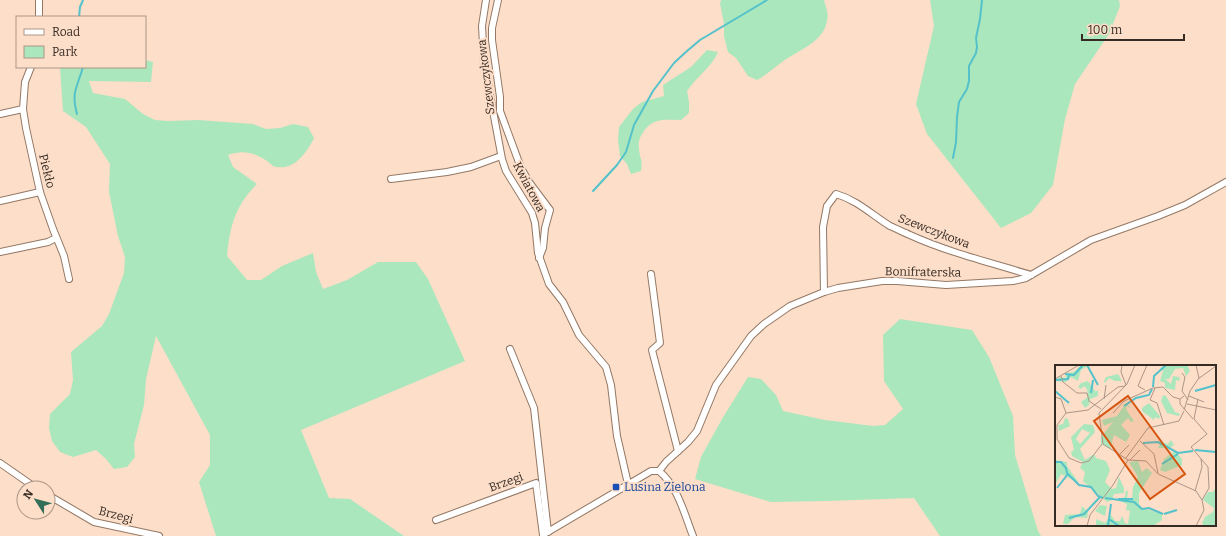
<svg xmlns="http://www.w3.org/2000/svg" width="1226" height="536" viewBox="0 0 1226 536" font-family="Bitter,serif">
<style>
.green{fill:#abe7bc}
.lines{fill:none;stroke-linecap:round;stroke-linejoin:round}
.stream{stroke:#54c2cb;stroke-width:2}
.minor-casing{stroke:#937865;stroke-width:8}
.minor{stroke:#fff;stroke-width:6}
.transit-dot{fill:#1a4fb4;stroke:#fcdec9;stroke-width:1.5}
.labels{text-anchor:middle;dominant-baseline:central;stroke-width:4;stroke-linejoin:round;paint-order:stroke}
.street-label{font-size:12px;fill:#362b23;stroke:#fcdec9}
.transit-label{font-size:12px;fill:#164399;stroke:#fcdec9;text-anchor:start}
.inset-river{fill:none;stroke:#54c2cb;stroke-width:2}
.inset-road{fill:none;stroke:#ad9687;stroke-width:1}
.view{fill:#d6540e;fill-opacity:0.15;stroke:#d6540e;stroke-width:2}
.inset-edge{fill:none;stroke:#362b23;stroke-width:2}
</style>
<rect width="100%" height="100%" fill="#fcdec9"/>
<!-- green -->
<g class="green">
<path d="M 721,0 L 824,0 C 826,8 829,13 827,21 C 823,43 798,50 782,62 C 774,68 766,75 757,80 L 748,76 L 736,58 L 728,52 L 724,36 L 724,24 L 720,3 Z"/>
<polygon points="930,0 1119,0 1120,6 1109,34 1075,84 1065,119 1053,185 1031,213 1001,228 927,134 916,104 934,26"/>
<path d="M 707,50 L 718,52 C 711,68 697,76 687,91 L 689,102 L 689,113 L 681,120 C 664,120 652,117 642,134 C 639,139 638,143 639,149 C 640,160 643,159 641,171 L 631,174 L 627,164 L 620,156 L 618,139 L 619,127 L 633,109 L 642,102 L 664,96 L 663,85 L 691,67 Z"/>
<path d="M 145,60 L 153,62 L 151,82 L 89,81 L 93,93 L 125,99 L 143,114 L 155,120 L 168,121 L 198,120 L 253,124 L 266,129 L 280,128 L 293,124 L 308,127 L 314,138 C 307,152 295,170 277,167 C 273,167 270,163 267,161 C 253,152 243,150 228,155 L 233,167 L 257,184 C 235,206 230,226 227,256 L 247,280 L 261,280 L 282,266 L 313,253 L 316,272 L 323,289 L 347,280 L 378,262 L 416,262 L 428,279 L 465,361 L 301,430 L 329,498 L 350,499 L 404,536 L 216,536 L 199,482 L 210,465 L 210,435 L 156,336 L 146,379 L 144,405 L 134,444 L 135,457 L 127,467 L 114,469 L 106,459 L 96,450 L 73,457 L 60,452 L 52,441 L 49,428 L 50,414 L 70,394 L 73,380 L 71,352 L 102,326 L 109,314 L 124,273 L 125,257 L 118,236 L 109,192 L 110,164 L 86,127 L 63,111 L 60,67 L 145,67 Z"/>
<polygon points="900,319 972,330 989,357 1013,416 1015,455 1038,531 1041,536 940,536 914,498 827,501 771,502 695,479 701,457 722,419 748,377 761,379 776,395 783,411 825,420 873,426 885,425 903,409 884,381 883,335"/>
</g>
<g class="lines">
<!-- stream -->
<g class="stream">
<polyline points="79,17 80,7 83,0"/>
<path d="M 77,114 C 71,92 77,88 83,67"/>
<polyline points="953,158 956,142 957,117 959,102 967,89 969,81 969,66 976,53 977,47 976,38 980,19 982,0"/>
<polyline points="593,191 617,165 626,152 634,125 653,91 674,63 687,51 700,40 767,0"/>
</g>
<defs>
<g id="minor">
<polyline points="486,0 482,26 484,63 502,159 506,171 532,213 535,223 538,253 549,284 563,302 579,335 606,367 611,385 617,436 628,484"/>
<polyline points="498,0 492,28 492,40 500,97 500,111 521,168 529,182 550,210 545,228 543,248 539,258"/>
<polyline points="39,17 39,0"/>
<polyline points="31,67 25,82 23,109 26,128 40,192 53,229 64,256 69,279"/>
<polyline points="0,114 23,109"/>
<polyline points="391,179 447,172 471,167 501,156"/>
<polyline points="0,201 40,192"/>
<polyline points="0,252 48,242 56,238"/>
<polyline points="651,274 660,343 652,350 678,451"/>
<path d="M 824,292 L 823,227 L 827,206 L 836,194 C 857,200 872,215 890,226 C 897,229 903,232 910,235 C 947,252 992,263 1031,275"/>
<polyline points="510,349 534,408 548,532"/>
<polyline points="0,463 36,488"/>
<polyline points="659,471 666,462 688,442 697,431 716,385 751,336 764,324 790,306 824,292 838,288 882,281 897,281 946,285 1013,281 1026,278 1091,240 1158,216 1185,205 1226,182"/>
<path d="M 659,471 C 678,487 684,513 693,536"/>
<polyline points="48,495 94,522 159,536"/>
<polyline points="436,520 536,483 543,535"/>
<polyline points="546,533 651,471 659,471"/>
</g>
</defs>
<!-- minor casing -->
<use href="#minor" class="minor-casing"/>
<!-- minor -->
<use href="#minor" class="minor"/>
</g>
<!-- markers -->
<rect class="transit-dot" x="612" y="483" width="8" height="8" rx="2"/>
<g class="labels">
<!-- street labels -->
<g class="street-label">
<text transform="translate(486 77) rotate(-97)">Szewczykowa</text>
<text transform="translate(47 171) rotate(76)">Piekło</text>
<text transform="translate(529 187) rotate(62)">Kwiatowa</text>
<text transform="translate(934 231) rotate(21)">Szewczykowa</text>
<text transform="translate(923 272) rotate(1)">Bonifraterska</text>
<text transform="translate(506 482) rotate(-20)">Brzegi</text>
<text transform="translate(116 515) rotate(15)">Brzegi</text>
</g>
<!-- transit labels -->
<g class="transit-label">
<text x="624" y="487">Lusina Zielona</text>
</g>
</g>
<!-- overview -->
<g transform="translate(1055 365)">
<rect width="161" height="161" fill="#fcdec9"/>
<path d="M 35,0 L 26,5 L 23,16 L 16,12 L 11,17 L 0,16 L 5,12 L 11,13 L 11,8 L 19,7 L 25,1 L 42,0 ZM 109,0 L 132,0 L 135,6 L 131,11 L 128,3 L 120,4 L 114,14 L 110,14 L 116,19 L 118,11 L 124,12 L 125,16 L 121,15 L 120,25 L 110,23 L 110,18 L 105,16 L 108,6 L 105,4 ZM 63,9 L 67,16 L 60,16 L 54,13 L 50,18 L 49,16 L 51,12 ZM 33,16 L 40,26 L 43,26 L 43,31 L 35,34 L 34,40 L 30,43 L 26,37 L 33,32 L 32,24 L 29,21 L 26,24 L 23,22 L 26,18 ZM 108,30 L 111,31 L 120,47 L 125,49 L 124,51 L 112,48 L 106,36 ZM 71,38 L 76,43 L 71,41 L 72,46 L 79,56 L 76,57 L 73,53 L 66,60 L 75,70 L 71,77 L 59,70 L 55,84 L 46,79 L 46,72 L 58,57 L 49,61 L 47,55 L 62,51 ZM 94,38 L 105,51 L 104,54 L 100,52 L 99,55 L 87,46 L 87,43 ZM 10,53 L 13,54 L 15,61 L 4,66 L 3,60 L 8,59 ZM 29,59 L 38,60 L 40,67 L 25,84 L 30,95 L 39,89 L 41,93 L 51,96 L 55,105 L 50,117 L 57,124 L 61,123 L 64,112 L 69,123 L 69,128 L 59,129 L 57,135 L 52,137 L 28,116 L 30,107 L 25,103 L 28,97 L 17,91 L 16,87 L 19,85 L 16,72 ZM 27,64 L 35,68 L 25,79 L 21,74 ZM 116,75 L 119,80 L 115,83 L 103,83 L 106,77 L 113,79 ZM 120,86 L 127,94 L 127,100 L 110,107 L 105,105 L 109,94 ZM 0,95 L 12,97 L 12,101 L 24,118 L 6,109 L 0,120 ZM 83,96 L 87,107 L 92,103 L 97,108 L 84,128 L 84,139 L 87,143 L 107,149 L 107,155 L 98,161 L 41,161 L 41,154 L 50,158 L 56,150 L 60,156 L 65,156 L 67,151 L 70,158 L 73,159 L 75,146 L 71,145 L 72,139 L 62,135 L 70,132 L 71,125 L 73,127 L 72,133 L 77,133 L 78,122 L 83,112 L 74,97 ZM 161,122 L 161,160 L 149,161 L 147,158 L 150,152 L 158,147 L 159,143 L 148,135 L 153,127 L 158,127 ZM 45,140 L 52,141 L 50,151 L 40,146 ZM 27,141 L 33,147 L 32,153 L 20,152 L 13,159 L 8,159 L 10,150 L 25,149 Z" fill="#abe7bc" fill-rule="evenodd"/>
<path class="inset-river" d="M 32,0 L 43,20M 10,9 L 19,10 L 28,0M 0,15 L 13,14 L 14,10M 98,22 L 99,11 L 111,0M 0,26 L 14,38M 140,26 L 161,20M 36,28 L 38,15M 69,41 L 81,33 L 94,30 L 97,24M 88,78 L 103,77 L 123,88 L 138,86M 140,85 L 161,87M 0,97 L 6,97 L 11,103 L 12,108 L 24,120 L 36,122 L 43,131 L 48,133M 107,99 L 123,89M 2,123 L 13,109M 50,133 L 79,137 L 87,144 L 94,143 L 108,149M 63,134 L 78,134M 109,149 L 122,145M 14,153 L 29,149 L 46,131M 54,154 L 64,161M 53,161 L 56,139"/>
<path class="inset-road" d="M 67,0 L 66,7 L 71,20M 80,0 L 72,19 L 44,48 L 48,79 L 73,95 L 91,96 L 103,109 L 141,126 L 147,135M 127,8 L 130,12 L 127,26 L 133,35M 6,11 L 8,17 L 22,28 L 32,28 L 34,36 L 46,44M 0,14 L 24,0M 143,14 L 161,1M 100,23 L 95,35 L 102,38 L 109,60M 90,25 L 83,21 L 92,0M 129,31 L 125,34 L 125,39 L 138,54M 134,31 L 149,37M 0,32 L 6,34 L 11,48 L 2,60 L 2,74 L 14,93 L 26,98 L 34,96 L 47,79M 49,34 L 51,20M 143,34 L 139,54 L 152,69 L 136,82 L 153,102 L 154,123 L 147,135M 132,39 L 161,45M 129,45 L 135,26 L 144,13 L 141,0M 11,48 L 33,45 L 63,22 L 70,21M 58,48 L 69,36 L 98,23 L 108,22 L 118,32 L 125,34M 85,76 L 99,89 L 103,108M 64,90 L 74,80M 71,93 L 93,63 L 124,56 L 129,46M 75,95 L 85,85M 140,126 L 147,102 L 146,94M 32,161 L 35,150 L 58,120 L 73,95M 141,161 L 149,145 L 147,135"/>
<path class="view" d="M 73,31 L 130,109 L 95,134 L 39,56 Z"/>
<rect width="161" height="161" class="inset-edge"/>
</g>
<!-- legend -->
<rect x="16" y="16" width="130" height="52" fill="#fcdec9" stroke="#ad9687"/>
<rect x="24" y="29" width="20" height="6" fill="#ffffff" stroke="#ad9687"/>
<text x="52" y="36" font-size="12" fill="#362b23">Road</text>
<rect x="24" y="46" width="20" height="12" fill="#abe7bc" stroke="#ad9687"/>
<text x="52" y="56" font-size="12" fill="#362b23">Park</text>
<!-- north arrow -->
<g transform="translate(36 500) rotate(306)"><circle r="19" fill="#fcdec9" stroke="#ad9687"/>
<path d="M0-3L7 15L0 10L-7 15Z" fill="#336e58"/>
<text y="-6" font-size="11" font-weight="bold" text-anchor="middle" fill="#362b23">N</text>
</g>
<!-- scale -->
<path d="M1082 34v6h102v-6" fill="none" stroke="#362b23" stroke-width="2"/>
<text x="1088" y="34" font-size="12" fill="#362b23" stroke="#fcdec9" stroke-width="3" paint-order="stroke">100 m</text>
</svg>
